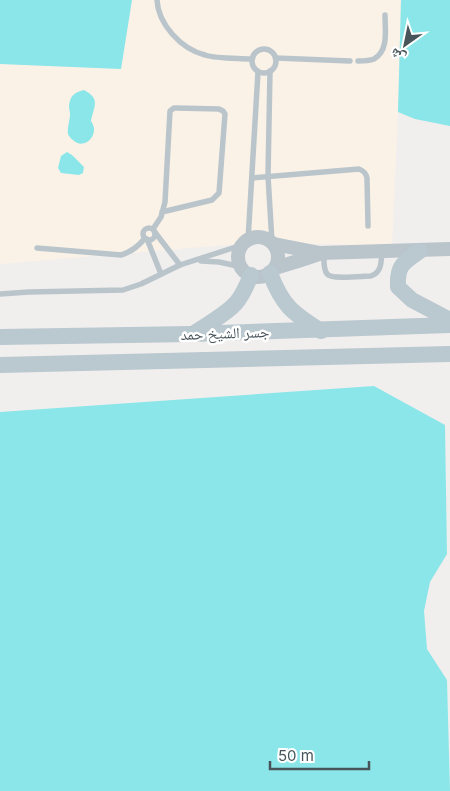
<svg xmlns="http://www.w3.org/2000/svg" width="450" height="791" viewBox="0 0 450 791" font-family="Inter,'Noto Naskh Arabic',sans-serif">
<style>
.commercial{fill:#fbf2e7}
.water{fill:#8be6e9}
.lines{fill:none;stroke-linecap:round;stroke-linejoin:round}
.service{stroke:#bac5cb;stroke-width:5.5}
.tertiary{stroke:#bac5cb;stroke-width:14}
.secondary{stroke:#bac8cf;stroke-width:16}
.labels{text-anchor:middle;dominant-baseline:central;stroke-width:5;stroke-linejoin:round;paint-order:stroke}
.street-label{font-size:15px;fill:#47555b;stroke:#fff}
</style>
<rect width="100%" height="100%" fill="#f1eeee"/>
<!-- commercial -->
<polygon class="commercial" points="132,0 401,0 398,112 392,246 262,242 0,264 0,64 121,69"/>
<!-- water -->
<g class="water">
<polygon points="0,0 132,0 121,69 0,64"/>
<polygon points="401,0 450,0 450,126 415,119 398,112"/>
<path d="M 84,90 C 101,99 94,106 91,121 C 92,122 94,127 94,128 C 95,140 82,149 73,140 C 71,139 69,136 68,134 C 67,128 70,120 70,114 C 70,111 69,109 69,106 C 69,103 70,101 71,98 C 74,93 79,91 84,90 Z"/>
<polygon points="67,152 72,155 84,167 83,173 79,175 61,173 58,168 61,156"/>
<polygon points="374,386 445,425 447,554 430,582 424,611 427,649 447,680 450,791 0,791 0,412"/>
</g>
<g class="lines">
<!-- service -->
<g class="service">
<path d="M 157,0 C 158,24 181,49 205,55 C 217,59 238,58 251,59"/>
<circle cx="264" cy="61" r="12"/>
<polyline points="276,58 350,61"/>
<path d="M 358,61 C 363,61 369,61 374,59 C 389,51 385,29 385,15"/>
<polyline points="270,71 268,176 272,242"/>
<path d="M 252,178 L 359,169 C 364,171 366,173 367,178 L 368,226"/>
<circle cx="149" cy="234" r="6"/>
<polyline points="153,229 161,217 165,202 170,111 174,108 176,108 219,109 223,111 225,114 219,193 212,200 162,212"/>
<polyline points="154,231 180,265"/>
<polyline points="147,239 161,274"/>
<polyline points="248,240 258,72"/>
<path d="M 37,248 L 121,255 C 131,252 138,247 145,238"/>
<path d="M 324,253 C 324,259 323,269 327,274 C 332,280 362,276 371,276 C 382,272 381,262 382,252"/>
<polyline points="201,261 219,262 242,267"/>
<polyline points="0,294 29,292 123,290 141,284 180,265 242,245"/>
</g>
<!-- tertiary -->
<g class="tertiary">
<circle cx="258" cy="257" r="20"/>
<polyline points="274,244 320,253 450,249"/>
<polyline points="275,268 298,261 319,254"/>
</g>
<!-- secondary -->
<g class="secondary">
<path d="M 420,251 C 403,263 397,265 398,287 L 412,300 L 450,320"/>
<path d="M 270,273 C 282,305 292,313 321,331"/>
<path d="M 193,334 C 207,324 224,316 236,303 C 243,295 247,285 251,275"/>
<polyline points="0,337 193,334 450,325"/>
<polyline points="0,365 450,354"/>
</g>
</g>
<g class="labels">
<!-- street labels -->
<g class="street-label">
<text transform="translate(225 333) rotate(-2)">جسر الشيخ حمد</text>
</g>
</g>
<!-- north arrow -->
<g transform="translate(405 45) rotate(213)" stroke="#ffffff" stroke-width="4" paint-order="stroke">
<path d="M0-4L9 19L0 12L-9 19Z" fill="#47555b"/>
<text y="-8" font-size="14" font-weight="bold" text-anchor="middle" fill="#47555b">ش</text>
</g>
<!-- scale -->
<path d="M270 761v8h99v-8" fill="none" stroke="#47555b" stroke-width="2.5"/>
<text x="278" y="761" font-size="15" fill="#47555b" stroke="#ffffff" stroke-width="4" paint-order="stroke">50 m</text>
</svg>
